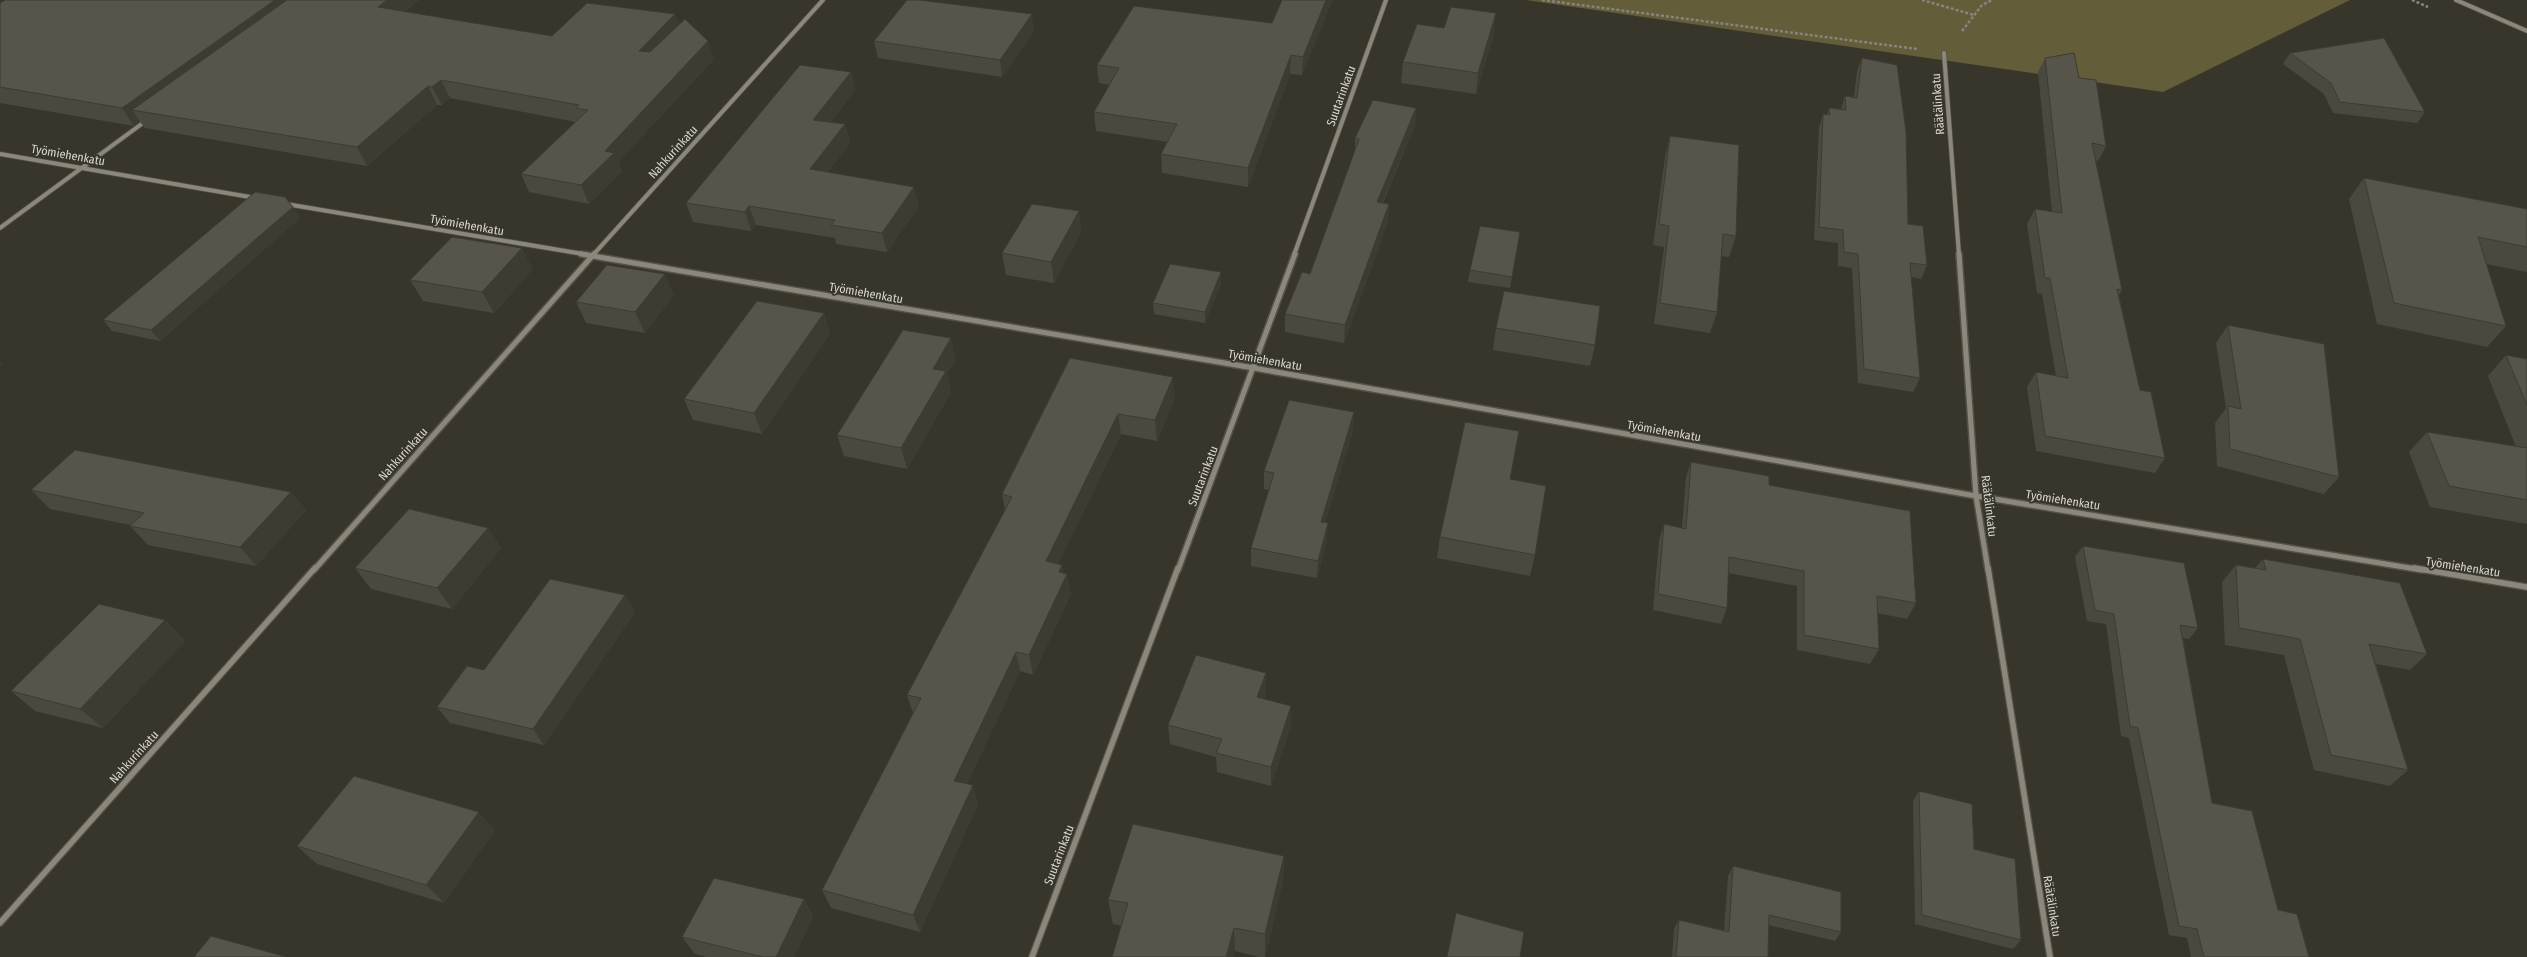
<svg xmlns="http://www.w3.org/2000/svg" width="2527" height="957" viewBox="0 0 2527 957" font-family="'Fira Sans Condensed',sans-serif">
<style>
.green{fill:#635d3a}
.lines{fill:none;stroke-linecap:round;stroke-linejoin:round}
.street-far2-casing{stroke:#535148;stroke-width:5.5}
.street-far1-casing{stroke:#535148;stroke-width:8}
.street-casing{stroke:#535148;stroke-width:8}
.path{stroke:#86847b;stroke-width:2.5;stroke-dasharray:3 2;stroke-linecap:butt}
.street-far2{stroke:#8b887b;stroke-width:4}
.street-far1{stroke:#8b887b;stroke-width:5}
.street{stroke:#8b887b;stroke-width:5.5}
.wall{fill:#4b493f}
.shaded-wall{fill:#3d3c33}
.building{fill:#575549;stroke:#3d3c33}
.labels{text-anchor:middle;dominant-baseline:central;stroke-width:4;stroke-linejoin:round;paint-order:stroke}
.street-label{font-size:12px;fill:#dad8d1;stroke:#38362b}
</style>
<rect width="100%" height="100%" fill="#38362b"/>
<!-- green -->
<polygon class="green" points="1526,0 2350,0 2163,92"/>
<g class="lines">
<defs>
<g id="street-far2">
<polyline points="2456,0 2527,31"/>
<polyline points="1944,53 1959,255"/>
<polyline points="0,154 256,198"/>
<polyline points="286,204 589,255"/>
<polyline points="0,228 147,120"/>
<polyline points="593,255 823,0"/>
<polyline points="1294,255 1386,0"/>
</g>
<g id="street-far1">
<polyline points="581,254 1254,368 1976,496 2422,570"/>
<polyline points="1959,254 1976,496 1988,570"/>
<polyline points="314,570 594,254"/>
<polyline points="1178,570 1295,254"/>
</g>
<g id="street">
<polyline points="1988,568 2050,957"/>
<polyline points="2414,568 2527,587"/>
<polyline points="0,923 315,568"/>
<polyline points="1032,957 1178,568"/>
</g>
</defs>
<!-- street-far2 casing -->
<use href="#street-far2" class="street-far2-casing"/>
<!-- street-far1 casing -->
<use href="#street-far1" class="street-far1-casing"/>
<!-- street casing -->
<use href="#street" class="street-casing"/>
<!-- path -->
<g class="path">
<polyline points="1542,0 1917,49"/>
<polyline points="1922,0 1974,15"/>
<polyline points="2412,0 2428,7"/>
<polyline points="1962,31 1982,5 1992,0"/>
</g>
<!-- street-far2 -->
<use href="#street-far2" class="street-far2"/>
<!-- street-far1 -->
<use href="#street-far1" class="street-far1"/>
<!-- street -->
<use href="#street" class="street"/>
</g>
<!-- wall -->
<g class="wall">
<polygon points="419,0 404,12 552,36 675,14 679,25 714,59 618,162 622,171 589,204 529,192 521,174 576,122 450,98 442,105 437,105 367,166 145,128 140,122 134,126 0,103 0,3"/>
<polygon points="1332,1 1302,75 1290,74 1248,187 1162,173 1161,154 1168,142 1096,131 1094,112 1110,85 1099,83 1097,65 1272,23"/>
<polygon points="1444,28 1494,34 1476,94 1401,83 1403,62"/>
<polygon points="1034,31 1002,77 878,58 874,41"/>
<polygon points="2290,53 2425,112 2417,123 2333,113 2324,94 2283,64"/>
<polygon points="1862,58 1908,224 1927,265 1921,279 1911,277 1920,378 1913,392 1858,383 1852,268 1838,266 1838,243 1814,240 1819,127 1823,114 1827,115 1829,108 1841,109 1845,96 1854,97 1857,71"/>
<polygon points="2045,58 2079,78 2106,146 2098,161 2096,160 2122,290 2119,295 2140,390 2165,458 2155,473 2036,451 2027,387 2036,372 2056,376 2042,294 2037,293 2027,224 2035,209 2052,212 2038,72"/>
<polygon points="851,72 855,90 831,122 845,124 850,143 828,172 919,206 887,252 836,244 835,238 756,225 751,231 693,222 686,203"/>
<polygon points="1416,108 1415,125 1383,203 1389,204 1388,222 1344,343 1285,332 1285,314 1310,274 1355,150 1355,138"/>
<polygon points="1670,136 1736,236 1729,257 1721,256 1717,312 1710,333 1654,324 1664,247 1653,245 1665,157"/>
<polygon points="2364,178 2527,209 2527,272 2486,264 2506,326 2487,347 2377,324 2349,199"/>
<polygon points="1079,211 1081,232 1054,283 1006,275 1002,253"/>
<polygon points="300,218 160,341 112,331 103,320"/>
<polygon points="1520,232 1510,288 1468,282 1470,270"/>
<polygon points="533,269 494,313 423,301 410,280"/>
<polygon points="1221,272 1221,284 1205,323 1154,314 1153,303"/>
<polygon points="674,295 645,333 586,323 576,302"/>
<polygon points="824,313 830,334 762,434 693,420 684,399"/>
<polygon points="2228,325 2339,477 2324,494 2217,466 2215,423 2226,408 2216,343"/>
<polygon points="1496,328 1595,345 1590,366 1493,350"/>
<polygon points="2506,355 2527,359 2527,524 2430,507 2409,452 2427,432 2516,447 2488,376"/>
<polygon points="1070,358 1175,397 1157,441 1121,434 1058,564 1062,565 1063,573 1071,594 1033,675 1020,671 967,784 978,804 920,932 831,908 822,890 913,713 907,695 1005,510 1002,494"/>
<polygon points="956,359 947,374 951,392 907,469 844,456 837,435"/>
<polygon points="1353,430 1325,523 1327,541 1317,578 1251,566 1251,548 1269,490 1264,489 1264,471"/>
<polygon points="1691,462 1769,485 1916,603 1907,619 1877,613 1879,649 1870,664 1797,650 1797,586 1728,573 1727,608 1721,624 1653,610 1659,540 1664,524 1682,528 1686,477"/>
<polygon points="1510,479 1535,555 1530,576 1437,558 1440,537"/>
<polygon points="31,490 291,492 306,510 256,566 148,545 130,526 131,525 50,509"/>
<polygon points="488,528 501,548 452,609 371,589 355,568"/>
<polygon points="2083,546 2198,628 2189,639 2183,638 2212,803 2278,910 2309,957 2191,957 2187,938 2169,935 2129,738 2121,736 2106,624 2087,621 2075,557"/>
<polygon points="2263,559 2427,654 2410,670 2376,664 2408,770 2390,786 2314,770 2284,655 2225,645 2222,582 2236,565 2255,568"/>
<polygon points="625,595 635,612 544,745 450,723 437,707 484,670"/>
<polygon points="165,620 185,641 103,728 35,711 11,691"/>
<polygon points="1266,673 1266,693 1264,699 1291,725 1271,786 1217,772 1216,757 1170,744 1168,725"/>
<polygon points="1919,791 1974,849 2021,940 2013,949 1915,924 1913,801"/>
<polygon points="495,830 444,903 317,864 297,846"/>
<polygon points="1284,856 1283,881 1265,957 1259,957 1235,951 1233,957 1112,957 1122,926 1113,924 1108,900"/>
<polygon points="1733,866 1841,932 1835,941 1769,925 1768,957 1672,957 1674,929 1679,920 1724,930 1728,876"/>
<polygon points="804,899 813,917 794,957 706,957 695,954 682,937"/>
</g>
<!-- shaded-wall -->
<g class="shaded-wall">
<polygon points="275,0 310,0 132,110 140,122 134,126 122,108"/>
<polygon points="387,0 419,0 387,25 378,7"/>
<polygon points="1326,0 1332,0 1332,1 1302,75 1303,57"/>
<polygon points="1496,13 1494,34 1476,94 1478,73"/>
<polygon points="675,14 681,32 646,69 639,51"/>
<polygon points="1032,14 1034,31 1002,77 1000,60"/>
<polygon points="708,41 714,59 618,162 622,171 589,204 581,185 605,151"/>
<polygon points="1291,55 1290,74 1248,187 1248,168"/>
<polygon points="851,72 855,90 818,139 813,120"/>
<polygon points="441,80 450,98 442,105 432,87"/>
<polygon points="428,86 437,105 367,166 357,147"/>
<polygon points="1416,108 1415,125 1375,220 1377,202"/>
<polygon points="845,124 850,143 816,188 810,169"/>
<polygon points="914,187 919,206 887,252 882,233"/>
<polygon points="1389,204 1388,222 1344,343 1345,325"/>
<polygon points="749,206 756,225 751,231 745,212"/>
<polygon points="293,207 300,218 160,341 151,330"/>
<polygon points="1079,211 1081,232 1054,283 1051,262"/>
<polygon points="522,248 533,269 494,313 482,292"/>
<polygon points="1221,272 1221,284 1205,323 1205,312"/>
<polygon points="665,274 674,295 645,333 635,312"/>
<polygon points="824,313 830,334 762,434 754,413"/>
<polygon points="951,338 956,359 947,374 951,392 907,469 901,448 933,369"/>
<polygon points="0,361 3,364 0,366"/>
<polygon points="1173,377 1175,397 1157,441 1155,420"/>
<polygon points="1354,412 1353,430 1320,540 1321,522"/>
<polygon points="1118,414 1121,434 1050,581 1046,561"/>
<polygon points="291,492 306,510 256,566 240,547"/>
<polygon points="1328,523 1327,541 1317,578 1318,561"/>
<polygon points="488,528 501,548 452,609 437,588"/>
<polygon points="1062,565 1064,580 1067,574 1071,594 1033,675 1029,655"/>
<polygon points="625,595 635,612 544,745 533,729"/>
<polygon points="165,620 185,641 103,728 80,709"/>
<polygon points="1016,652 1020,671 960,799 954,781"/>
<polygon points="1266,673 1266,693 1257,717 1257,697"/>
<polygon points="1291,706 1291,725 1271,786 1271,767"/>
<polygon points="973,785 978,804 920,932 913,915"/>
<polygon points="479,812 495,830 444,903 426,885"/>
<polygon points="1284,856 1283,881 1265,957 1265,934"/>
<polygon points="804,899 813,917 794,957 776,957"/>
<polygon points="1234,928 1235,951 1233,957 1226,957"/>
</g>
<!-- building -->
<g class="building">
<polygon points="5,0 275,0 122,108 0,87 0,3"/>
<polygon points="287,0 387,0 378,7 552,36 587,3 675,14 639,51 650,52 685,19 708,41 605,151 614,153 581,185 521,174 588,110 576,108 579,105 441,80 432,87 428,86 357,147 132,110"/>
<polygon points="907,0 919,0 1032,14 1000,60 874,41"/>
<polygon points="1282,0 1326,0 1303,57 1291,55 1248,168 1161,154 1177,124 1094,112 1119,68 1097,65 1134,6 1272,23"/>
<polygon points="1451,7 1496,13 1478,73 1403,62 1417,24 1444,28"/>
<polygon points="2384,38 2425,112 2340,102 2331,83 2290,53"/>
<polygon points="2074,53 2079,78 2096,80 2106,146 2092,143 2122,290 2117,289 2140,390 2151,392 2165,458 2045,436 2036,372 2068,378 2050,278 2045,278 2035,209 2062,213 2045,58"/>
<polygon points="1862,58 1897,65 1906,131 1908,224 1923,226 1927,265 1910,263 1920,378 1864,369 1858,254 1844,252 1843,230 1819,227 1823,114 1830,115 1829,108 1846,110 1845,96 1857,98"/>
<polygon points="800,65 851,72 813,120 845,124 810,169 914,187 882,233 831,225 835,220 749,206 745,212 686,203"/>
<polygon points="1373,100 1416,108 1377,202 1389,204 1345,325 1285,314 1302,272 1310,274 1359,139 1355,138"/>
<polygon points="1670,136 1739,145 1736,236 1723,234 1717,312 1660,303 1669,226 1659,224"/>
<polygon points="2364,178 2527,209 2527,247 2478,237 2506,326 2394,303"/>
<polygon points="255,192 285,197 293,207 151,330 103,320"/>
<polygon points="1032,204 1079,211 1051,262 1002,253"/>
<polygon points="1480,226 1520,232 1512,277 1470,270"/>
<polygon points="452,237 522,248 482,292 410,280"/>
<polygon points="1170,264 1221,272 1205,312 1153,303"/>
<polygon points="607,265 665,274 635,312 576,302"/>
<polygon points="1504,291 1600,306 1595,345 1496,328"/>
<polygon points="757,301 824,313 754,413 684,399"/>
<polygon points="2228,325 2324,344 2339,477 2230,449 2228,406 2241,409"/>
<polygon points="903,330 951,338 933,369 946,371 901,448 837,435"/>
<polygon points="2506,355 2527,359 2527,405"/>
<polygon points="1070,358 1173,377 1155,420 1118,414 1046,561 1062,565 1059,572 1067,574 1029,655 1016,652 954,781 973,785 913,915 822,890 921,698 907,695 1012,497 1002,494"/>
<polygon points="1289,400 1354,412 1321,522 1328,523 1318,561 1251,548 1274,473 1264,471"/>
<polygon points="1465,422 1519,431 1510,479 1546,486 1535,555 1440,537"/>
<polygon points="2427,432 2527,448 2527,500 2449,486"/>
<polygon points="75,450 291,492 240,547 130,526 144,513 31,490"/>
<polygon points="1691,462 1769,476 1769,485 1910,511 1916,603 1877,596 1879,649 1804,635 1804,571 1729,557 1727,608 1658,594 1664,524 1686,529"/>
<polygon points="409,509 488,528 437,588 355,568"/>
<polygon points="2083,546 2184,563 2198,628 2180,625 2212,803 2252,811 2278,910 2297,914 2309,957 2204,957 2197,929 2179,926 2138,728 2130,726 2114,614 2095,610"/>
<polygon points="2263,559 2400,583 2427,654 2369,644 2408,770 2331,755 2300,639 2239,628 2236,565 2266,570"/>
<polygon points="550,579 625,595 533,729 437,707 467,666 484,670"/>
<polygon points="99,604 165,620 80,709 11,691"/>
<polygon points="1196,655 1266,673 1257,697 1291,706 1271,767 1216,753 1222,739 1168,725"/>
<polygon points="354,776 479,812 426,885 297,846"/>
<polygon points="1919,791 1972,804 1974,849 2015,859 2021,940 1922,915"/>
<polygon points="1133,824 1284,856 1265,934 1234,928 1226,957 1112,957 1128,903 1108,900"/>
<polygon points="1733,866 1841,892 1841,932 1769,915 1768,957 1676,957 1679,920 1729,932"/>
<polygon points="714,878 804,899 776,957 763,957 682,937"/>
<polygon points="1456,913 1524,932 1520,957 1447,957"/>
<polygon points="211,936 287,957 194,957"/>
</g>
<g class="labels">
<!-- street labels -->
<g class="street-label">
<text transform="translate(1341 96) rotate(-70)">Suutarinkatu</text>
<text transform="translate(1938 104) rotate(-94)">Räätälinkatu</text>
<text transform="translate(673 152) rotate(-48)">Nahkurinkatu</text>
<text transform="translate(68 155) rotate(10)">Työmiehenkatu</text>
<text transform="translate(467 225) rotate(10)">Työmiehenkatu</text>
<text transform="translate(866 293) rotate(10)">Työmiehenkatu</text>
<text transform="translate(1265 360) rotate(10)">Työmiehenkatu</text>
<text transform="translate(1664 431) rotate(10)">Työmiehenkatu</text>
<text transform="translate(403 454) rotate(-48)">Nahkurinkatu</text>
<text transform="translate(1203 476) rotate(-69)">Suutarinkatu</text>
<text transform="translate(2063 500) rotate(9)">Työmiehenkatu</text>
<text transform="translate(1989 506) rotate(83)">Räätälinkatu</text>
<text transform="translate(2463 567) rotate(9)">Työmiehenkatu</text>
<text transform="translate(134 757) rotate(-48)">Nahkurinkatu</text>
<text transform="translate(1059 855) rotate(-69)">Suutarinkatu</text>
<text transform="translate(2052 906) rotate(81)">Räätälinkatu</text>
</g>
</g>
</svg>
